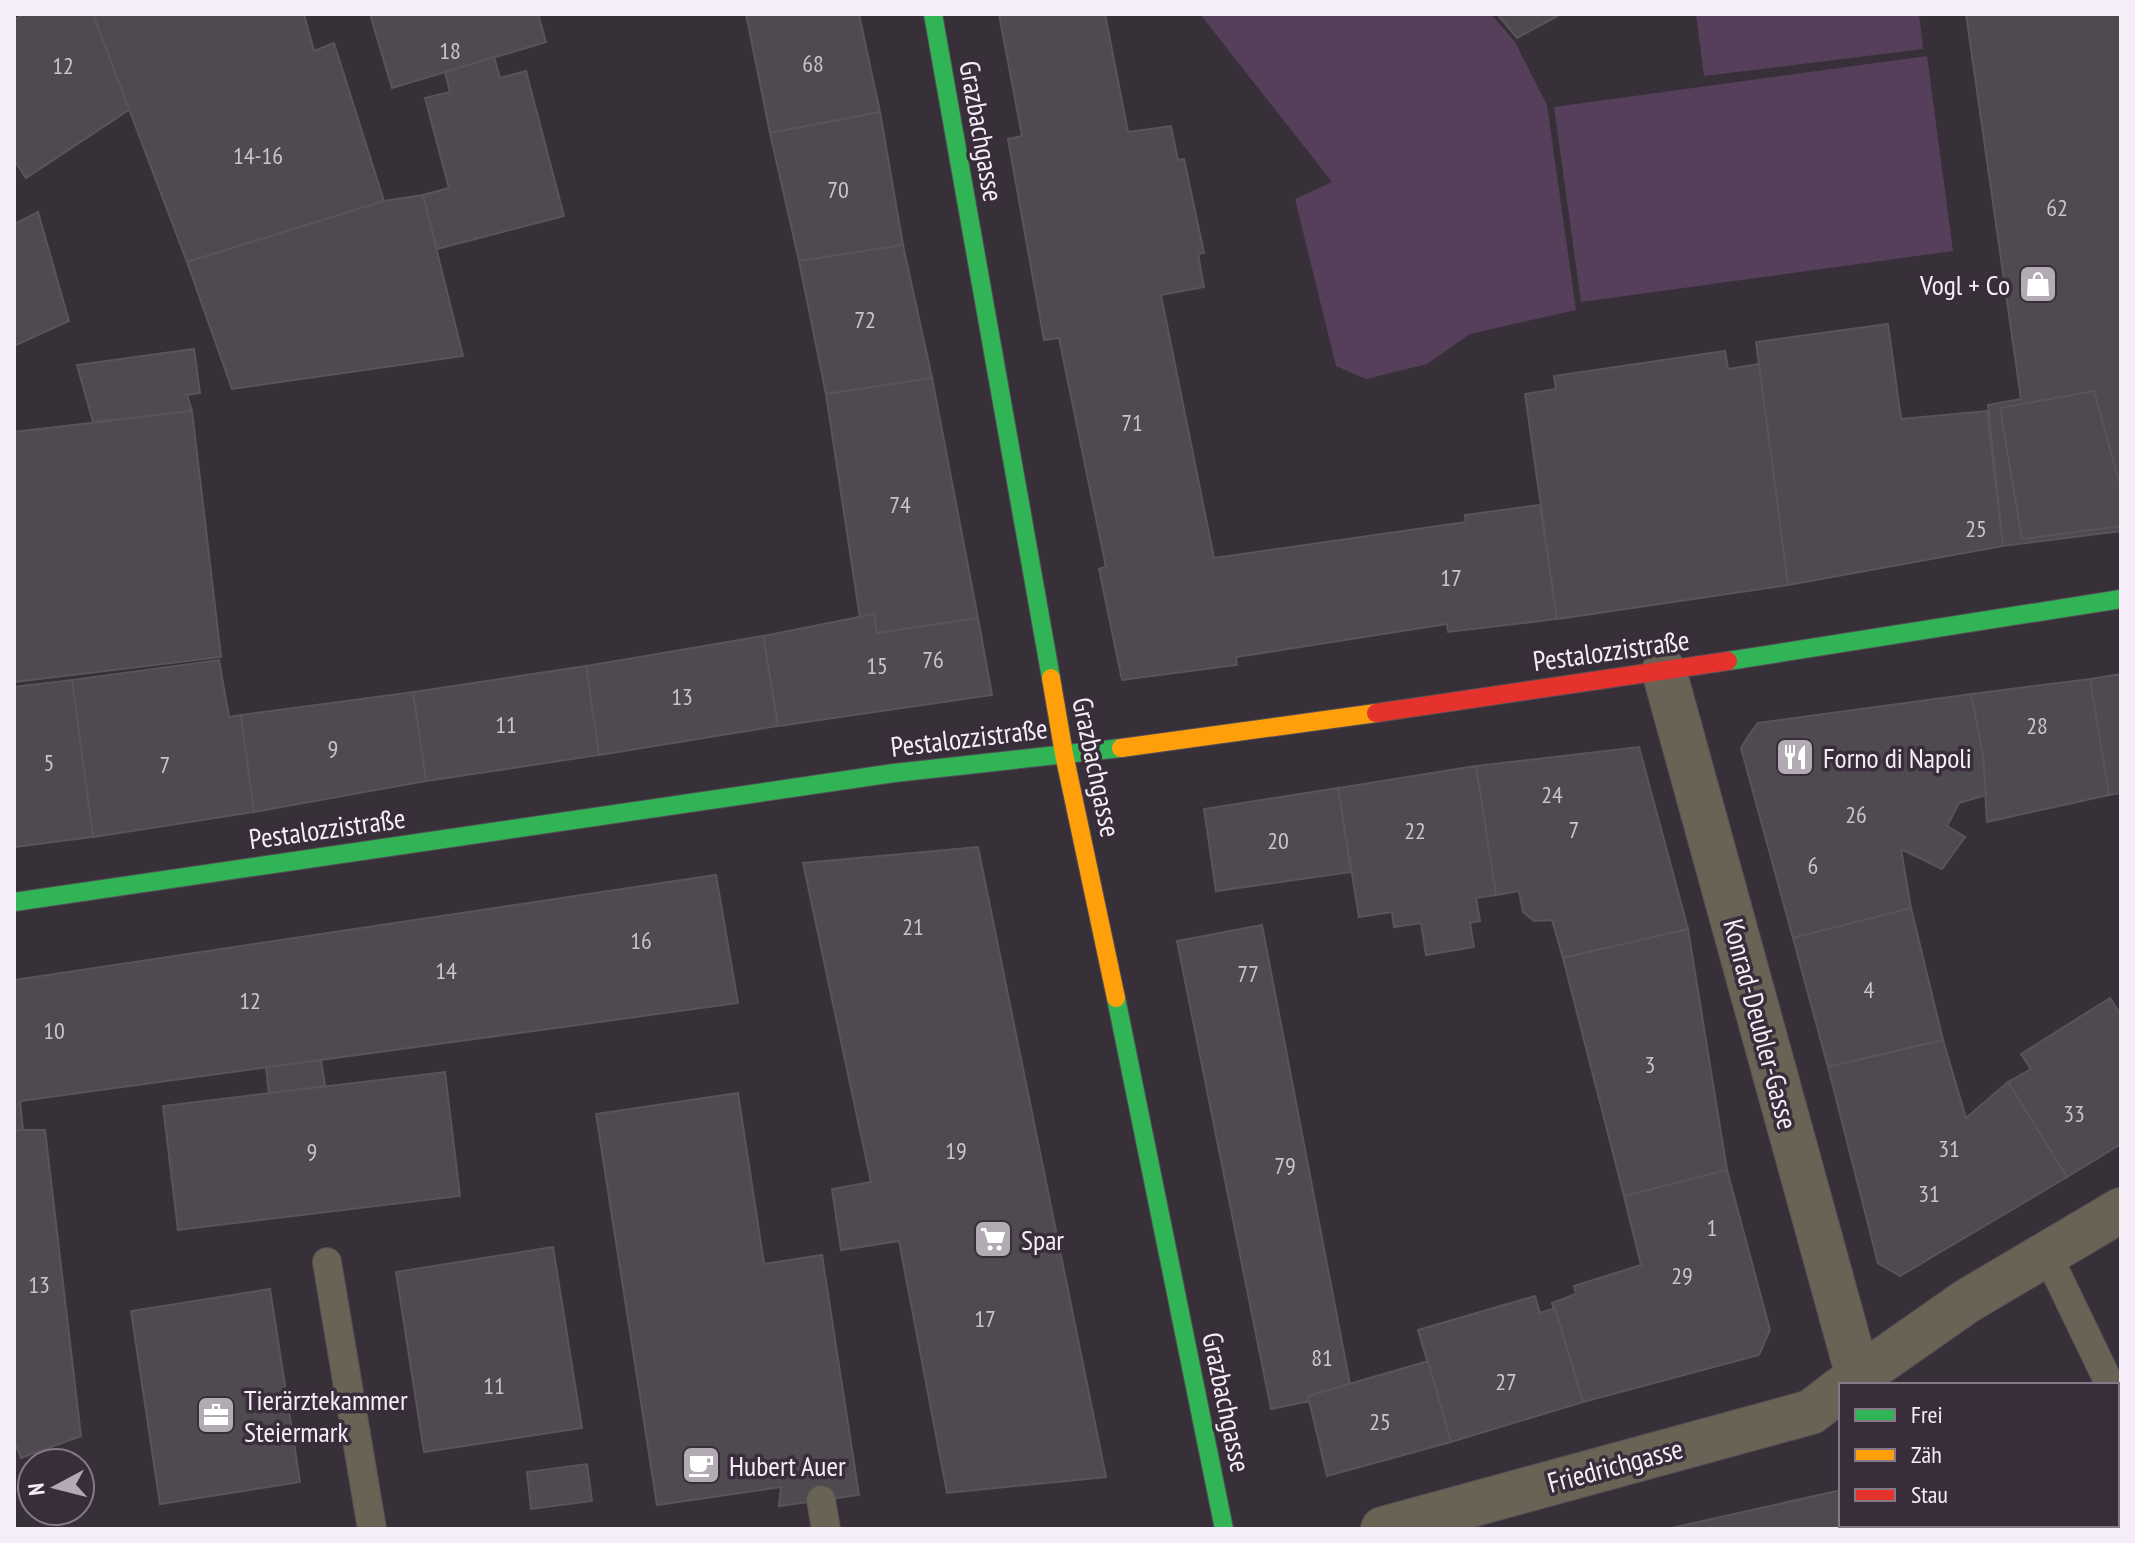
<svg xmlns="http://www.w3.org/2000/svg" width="2135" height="1543" viewBox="0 0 2135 1543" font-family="'PT Sans Narrow',sans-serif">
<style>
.green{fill:#563f5b}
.building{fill:#4f4a50;stroke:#59545a;stroke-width:2}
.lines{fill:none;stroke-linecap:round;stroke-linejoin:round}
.lane-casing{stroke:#554f56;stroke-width:30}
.street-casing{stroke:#554f56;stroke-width:46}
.fast-casing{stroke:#554f56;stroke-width:20}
.slow-casing{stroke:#554f56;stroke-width:20}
.jam-casing{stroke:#554f56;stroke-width:20}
.lane{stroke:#696356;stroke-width:28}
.street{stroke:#696356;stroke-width:44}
.fast{stroke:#30b455;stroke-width:18}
.slow{stroke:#ff9f0a;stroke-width:18}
.jam{stroke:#e5322d;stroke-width:18}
.labels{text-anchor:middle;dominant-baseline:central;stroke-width:7;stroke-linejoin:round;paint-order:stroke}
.number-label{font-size:24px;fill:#ccc4cd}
.street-label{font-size:28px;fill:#f5edf7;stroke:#392d3c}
.poi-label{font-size:28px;fill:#f5edf7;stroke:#392d3c;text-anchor:start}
</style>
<rect width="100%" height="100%" fill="#373038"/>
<!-- green -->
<g class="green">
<polygon points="1200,14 1491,14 1515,42 1547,105 1576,310 1470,334 1427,364 1366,379 1336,366 1295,199 1332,182"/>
<polygon points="1696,14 1919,14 1923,49 1704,76"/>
<polygon points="1927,56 1953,251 1581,302 1554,107"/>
</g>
<!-- building -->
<g class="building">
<polygon points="24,14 93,14 130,109 26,178 14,160 14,20"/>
<polygon points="93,14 304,14 314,51 334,43 384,201 187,262"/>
<polygon points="370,14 538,14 546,42 392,88"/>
<polygon points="746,14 859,14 880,112 770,133"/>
<polygon points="999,14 1105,14 1128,132 1171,126 1178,160 1184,159 1204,253 1198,254 1204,287 1161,295 1214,558 1466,522 1465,515 1540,505 1557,619 1448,632 1447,624 1236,657 1237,665 1122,680 1099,569 1106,567 1059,338 1044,340 1008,139 1022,136"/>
<polygon points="1497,14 1561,14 1517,38"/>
<polygon points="1966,14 2121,14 2121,531 2003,546 1988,405 2021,399"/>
<polygon points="494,57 500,78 526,71 564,216 437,249 423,195 449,188 425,98 450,92 445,72"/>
<polygon points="880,112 903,245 799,261 770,133"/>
<polygon points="423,195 463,356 232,389 187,262 384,201"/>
<polygon points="38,212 69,321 14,346 14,224"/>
<polygon points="903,245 932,378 826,394 799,261"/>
<polygon points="1888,324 1901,419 1987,411 2003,546 1788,585 1756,342"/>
<polygon points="194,349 200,393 187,395 192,411 93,422 77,365"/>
<polygon points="1725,351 1728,369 1759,364 1788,585 1557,619 1525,394 1556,389 1554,376"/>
<polygon points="932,378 978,618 877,633 874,614 860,618 826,394"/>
<polygon points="2094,391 2121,489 2121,526 2022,539 2000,408"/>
<polygon points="192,411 221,657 14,682 14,432"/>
<polygon points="874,614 877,633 978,618 992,695 778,726 763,636"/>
<polygon points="763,636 778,726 599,755 586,666"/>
<polygon points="219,660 229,717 241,715 254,812 93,837 72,680"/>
<polygon points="586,666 599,755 426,781 413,692"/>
<polygon points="2121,674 2121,793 2109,795 2090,679"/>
<polygon points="2090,679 2109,795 1987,822 1983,756 1971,694"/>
<polygon points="72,680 93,837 14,847 14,687"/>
<polygon points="413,692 426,781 254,812 241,715"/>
<polygon points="1971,694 1983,756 1986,795 1959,803 1947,826 1965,837 1942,869 1901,849 1911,908 1793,938 1741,748 1749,735 1758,723"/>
<polygon points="1639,747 1688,929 1563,958 1552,920 1534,921 1523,912 1519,891 1496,895 1476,766"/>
<polygon points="1476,766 1496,895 1476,898 1480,921 1470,923 1474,947 1426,955 1421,923 1394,927 1392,912 1359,917 1338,788"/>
<polygon points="1338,788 1351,872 1216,891 1204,809"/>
<polygon points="978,847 1106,1477 947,1493 899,1241 841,1250 832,1189 871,1182 803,863"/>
<polygon points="716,875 738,1003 20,1101 23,1130 14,1131 14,980"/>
<polygon points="1911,908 1943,1040 1828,1067 1793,938"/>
<polygon points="1262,925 1350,1384 1308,1396 1310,1401 1271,1409 1177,941"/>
<polygon points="1688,929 1727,1170 1624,1196 1563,958"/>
<polygon points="2110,998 2119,1012 2121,1011 2121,1144 2067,1177 2008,1082 2031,1069 2021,1054"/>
<polygon points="1943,1040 1966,1118 2008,1082 2067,1177 1900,1276 1878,1263 1828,1067"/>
<polygon points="321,1060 325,1086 269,1094 266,1067"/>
<polygon points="445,1072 460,1196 178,1230 163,1106"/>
<polygon points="738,1093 764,1264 822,1255 859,1495 779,1506 781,1487 657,1505 596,1114"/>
<polygon points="23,1130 45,1130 81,1436 21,1458 14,1441 14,1131"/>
<polygon points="1727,1170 1770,1330 1759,1355 1583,1402 1552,1303 1576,1294 1574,1286 1641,1265 1624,1196"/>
<polygon points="553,1247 582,1428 424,1452 396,1272"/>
<polygon points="270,1289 300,1482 160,1504 131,1311"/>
<polygon points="1535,1296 1540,1313 1555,1308 1583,1402 1451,1442 1418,1330"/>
<polygon points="1428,1361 1451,1442 1327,1476 1308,1396"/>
<polygon points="587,1464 592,1501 531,1509 527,1472"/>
<polygon points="1841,1490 1841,1525 2029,1525 2030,1529 1667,1529"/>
</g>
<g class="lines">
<defs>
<g id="lane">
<polyline points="2047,1254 2110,1385"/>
<polyline points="327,1262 372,1529"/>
<polyline points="821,1500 826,1529"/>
</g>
<g id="street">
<polyline points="1664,671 1858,1376"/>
<polyline points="1847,1385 1967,1301 2121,1210"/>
<polyline points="1383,1529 1811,1412 1841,1389"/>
</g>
<g id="fast">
<polyline points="933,14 1051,678"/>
<polyline points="1728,661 2121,599"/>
<polyline points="14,902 894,773 1121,748"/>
<polyline points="1116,998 1224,1529"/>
</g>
<g id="slow">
<polyline points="1051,678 1064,754 1116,998"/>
<polyline points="1121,748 1376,713"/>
</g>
<polyline id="jam" points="1376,713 1728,661"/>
</defs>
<!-- lane casing -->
<use href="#lane" class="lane-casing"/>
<!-- street casing -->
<use href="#street" class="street-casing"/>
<!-- fast casing -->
<use href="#fast" class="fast-casing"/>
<!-- slow casing -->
<use href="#slow" class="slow-casing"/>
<!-- jam casing -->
<use href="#jam" class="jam-casing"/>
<!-- lane -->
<use href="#lane" class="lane"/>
<!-- street -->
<use href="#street" class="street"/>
<!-- fast -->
<use href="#fast" class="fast"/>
<!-- slow -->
<use href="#slow" class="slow"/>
<!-- jam -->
<use href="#jam" class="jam"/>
</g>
<!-- icons -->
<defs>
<symbol id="shop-square" viewBox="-11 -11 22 22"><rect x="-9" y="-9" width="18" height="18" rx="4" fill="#b2abb4" stroke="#392d3c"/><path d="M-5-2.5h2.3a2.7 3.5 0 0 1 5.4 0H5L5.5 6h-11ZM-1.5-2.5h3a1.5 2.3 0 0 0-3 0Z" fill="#fff"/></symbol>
<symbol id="restaurant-square" viewBox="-11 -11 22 22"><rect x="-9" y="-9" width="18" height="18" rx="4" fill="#b2abb4" stroke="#392d3c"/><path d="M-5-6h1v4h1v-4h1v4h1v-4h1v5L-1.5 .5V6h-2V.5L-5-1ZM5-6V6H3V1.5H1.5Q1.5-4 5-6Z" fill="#fff"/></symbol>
<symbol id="supermarket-square" viewBox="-11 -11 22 22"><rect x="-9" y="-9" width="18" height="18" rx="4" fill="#b2abb4" stroke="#392d3c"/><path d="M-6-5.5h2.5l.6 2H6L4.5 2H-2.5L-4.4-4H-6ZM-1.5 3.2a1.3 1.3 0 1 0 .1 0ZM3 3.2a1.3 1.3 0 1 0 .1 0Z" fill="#fff"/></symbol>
<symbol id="office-square" viewBox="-11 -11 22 22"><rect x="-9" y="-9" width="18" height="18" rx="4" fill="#b2abb4" stroke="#392d3c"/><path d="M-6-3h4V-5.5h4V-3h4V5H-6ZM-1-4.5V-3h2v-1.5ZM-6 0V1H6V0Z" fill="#fff"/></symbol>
<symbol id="cafe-square" viewBox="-11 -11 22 22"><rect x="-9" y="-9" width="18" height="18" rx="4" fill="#b2abb4" stroke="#392d3c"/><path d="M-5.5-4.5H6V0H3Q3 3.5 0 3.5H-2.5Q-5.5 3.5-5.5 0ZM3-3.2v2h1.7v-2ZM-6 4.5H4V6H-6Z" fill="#fff"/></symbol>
</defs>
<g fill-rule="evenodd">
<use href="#shop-square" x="2016" y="262" width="44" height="44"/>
<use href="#restaurant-square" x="1773" y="735" width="44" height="44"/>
<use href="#supermarket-square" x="971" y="1217" width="44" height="44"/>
<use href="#office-square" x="194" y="1393" width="44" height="44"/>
<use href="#cafe-square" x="679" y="1443" width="44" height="44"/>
</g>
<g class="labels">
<!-- number labels -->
<g class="number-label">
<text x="450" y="50">18</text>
<text x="813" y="63">68</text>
<text x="63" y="65">12</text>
<text x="258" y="155">14-16</text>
<text x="838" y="189">70</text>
<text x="2057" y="207">62</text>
<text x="865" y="319">72</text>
<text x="1132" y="422">71</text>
<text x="900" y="504">74</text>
<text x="1976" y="528">25</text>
<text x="1451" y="577">17</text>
<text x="933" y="659">76</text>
<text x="877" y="665">15</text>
<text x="682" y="696">13</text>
<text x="506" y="724">11</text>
<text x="2037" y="725">28</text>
<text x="333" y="748">9</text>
<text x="49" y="762">5</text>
<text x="165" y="764">7</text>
<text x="1552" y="794">24</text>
<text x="1856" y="814">26</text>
<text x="1574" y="829">7</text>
<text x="1415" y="830">22</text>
<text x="1278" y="840">20</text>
<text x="1813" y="865">6</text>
<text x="913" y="926">21</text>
<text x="641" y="940">16</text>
<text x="446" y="970">14</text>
<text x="1248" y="973">77</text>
<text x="1869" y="989">4</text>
<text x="250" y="1000">12</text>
<text x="54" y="1030">10</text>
<text x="1650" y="1064">3</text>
<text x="2074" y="1113">33</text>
<text x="1949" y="1148">31</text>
<text x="956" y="1150">19</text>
<text x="312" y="1151">9</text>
<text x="1285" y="1165">79</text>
<text x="1929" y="1193">31</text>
<text x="1712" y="1227">1</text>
<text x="1682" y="1275">29</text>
<text x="39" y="1284">13</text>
<text x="985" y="1318">17</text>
<text x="1322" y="1357">81</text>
<text x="1506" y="1381">27</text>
<text x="494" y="1385">11</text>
<text x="1380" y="1421">25</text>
</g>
<!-- street labels -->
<g class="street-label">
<text transform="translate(982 131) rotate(80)">Grazbachgasse</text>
<text transform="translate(1611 650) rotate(-8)">Pestalozzistraße</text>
<text transform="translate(969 737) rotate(-7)">Pestalozzistraße</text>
<text transform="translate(1097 767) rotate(78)">Grazbachgasse</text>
<text transform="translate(327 828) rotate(-8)">Pestalozzistraße</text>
<text transform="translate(1761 1024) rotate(75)">Konrad-Deubler-Gasse</text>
<text transform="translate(1227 1402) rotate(78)">Grazbachgasse</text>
<text transform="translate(1615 1465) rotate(-15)">Friedrichgasse</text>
</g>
<!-- poi labels -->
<g class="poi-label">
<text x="2010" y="284" text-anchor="end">Vogl + Co</text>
<text x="1823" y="757">Forno di Napoli</text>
<text x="1021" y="1239">Spar</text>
<text x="244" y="1399">Tierärztekammer<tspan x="244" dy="32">Steiermark</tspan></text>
<text x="729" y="1465">Hubert Auer</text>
</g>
</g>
<!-- border -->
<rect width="2135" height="1543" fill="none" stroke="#f5edf7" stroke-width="32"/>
<!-- legend -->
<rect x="1839" y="1383" width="280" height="144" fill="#392d3c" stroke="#847a87" stroke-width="2"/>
<rect x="1855" y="1409" width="40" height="12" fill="#30b455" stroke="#847a87" stroke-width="2"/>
<text x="1911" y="1423" font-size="24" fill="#f5edf7">Frei</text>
<rect x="1855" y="1449" width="40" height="12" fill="#ff9f0a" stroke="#847a87" stroke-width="2"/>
<text x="1911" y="1463" font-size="24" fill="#f5edf7">Zäh</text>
<rect x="1855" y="1489" width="40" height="12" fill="#e5322d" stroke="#847a87" stroke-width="2"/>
<text x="1911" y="1503" font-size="24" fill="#f5edf7">Stau</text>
<!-- north arrow -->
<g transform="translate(56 1487) rotate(263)"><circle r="38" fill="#392d3c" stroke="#847a87" stroke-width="2"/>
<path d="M0-6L14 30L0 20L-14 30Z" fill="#b2abb4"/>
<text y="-12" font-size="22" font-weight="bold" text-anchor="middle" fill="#f5edf7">N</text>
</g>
</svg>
